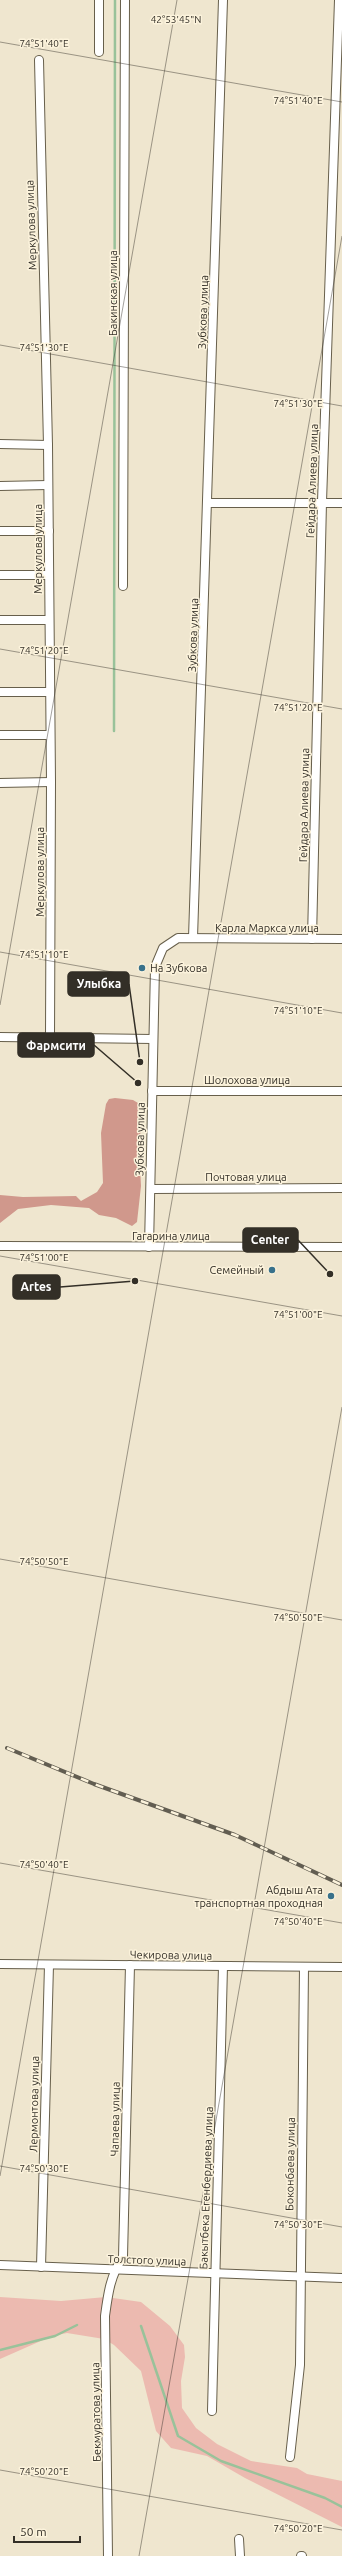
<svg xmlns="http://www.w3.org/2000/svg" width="342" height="2556" viewBox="0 0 342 2556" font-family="Ubuntu,sans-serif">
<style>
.green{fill:#ecbab0}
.forest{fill:#d0988c}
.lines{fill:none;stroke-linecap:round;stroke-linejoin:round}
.stream{stroke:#99c29a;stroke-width:2.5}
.street-casing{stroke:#675f4b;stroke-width:10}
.street{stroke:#fff;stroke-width:8}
.rail-casing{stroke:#625d51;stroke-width:4}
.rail{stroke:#fcf3dc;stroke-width:2.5;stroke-dasharray:8;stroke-linecap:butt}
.ticks{fill:none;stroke:#332f27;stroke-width:1;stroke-opacity:0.45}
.poi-dot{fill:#38718b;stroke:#fcf3dc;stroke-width:1.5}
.labels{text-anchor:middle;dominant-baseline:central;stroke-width:3;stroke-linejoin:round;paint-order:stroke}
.street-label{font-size:11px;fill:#332f27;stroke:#fcf3dc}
.poi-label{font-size:11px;fill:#332f27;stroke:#fcf3dc;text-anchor:end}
.ticks-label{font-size:10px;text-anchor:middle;fill:#332f27;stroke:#fcf3dc;stroke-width:3;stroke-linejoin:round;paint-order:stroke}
.leader{fill:none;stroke:#332f27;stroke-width:1.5}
.callout-dot{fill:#332f27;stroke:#fcf3dc;stroke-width:1.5}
.callout{fill:#332f27;stroke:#332f27;stroke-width:1.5}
.callout-label{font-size:12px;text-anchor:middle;font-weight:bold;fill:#fff}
</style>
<rect width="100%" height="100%" fill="#efe6cf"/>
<!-- green -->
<polygon class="green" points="0,2297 61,2301 106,2297 141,2302 170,2326 184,2345 185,2357 181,2381 182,2408 196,2428 217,2444 251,2461 297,2468 307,2474 342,2481 342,2527 245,2478 207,2456 171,2448 156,2431 141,2371 114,2345 104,2339 67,2333 52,2336 0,2359"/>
<!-- forest -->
<polygon class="forest" points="115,1098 133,1100 143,1106 139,1147 141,1186 137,1222 132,1226 116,1218 99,1215 89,1208 51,1205 18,1209 0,1223 0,1195 23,1197 76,1196 81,1201 97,1192 103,1183 101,1133 106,1104 109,1099"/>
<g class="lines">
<!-- stream -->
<g class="stream">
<polyline points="114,731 115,0"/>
<polyline points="141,2326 178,2436 221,2461 325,2498 342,2507"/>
<polyline points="0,2350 55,2336 77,2325"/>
</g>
<defs>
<g id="street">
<polyline points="99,52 99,0"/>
<polyline points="39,60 48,445 51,782 50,1038"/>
<polyline points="0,444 48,445"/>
<polyline points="0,486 48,485"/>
<polyline points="208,503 342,503"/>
<polyline points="0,531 49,531"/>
<polyline points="0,575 49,575"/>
<polyline points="123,586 125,0"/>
<polyline points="0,620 49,620"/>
<polyline points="0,692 50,692"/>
<polyline points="0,735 50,735"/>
<polyline points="0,783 51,782"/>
<polyline points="193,938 223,0"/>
<polyline points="312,939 322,502 339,0"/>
<polyline points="0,1037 153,1039"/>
<polyline points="152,1091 342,1091"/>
<polyline points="151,1189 342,1188"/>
<polyline points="0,1246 342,1247"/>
<polyline points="149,1247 155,967 163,948 178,938 342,939"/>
<polyline points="0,1964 342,1967"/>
<polyline points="0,2265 342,2278"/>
<polyline points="41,2267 49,1965"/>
<polyline points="212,2411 223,1966"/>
<polyline points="290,2457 300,2365 304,1967"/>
<polyline points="239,2539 240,2556"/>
<path d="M 108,2556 L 105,2316 C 108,2294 110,2276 123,2257 L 130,1965"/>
<polyline points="301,2556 302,2556"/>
</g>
</defs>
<!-- street casing -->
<use href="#street" class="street-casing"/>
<!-- street -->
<use href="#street" class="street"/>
<defs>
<polyline id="rail" points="7,1748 94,1784 235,1835 342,1885"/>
</defs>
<!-- rail casing -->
<use href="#rail" class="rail-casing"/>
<!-- rail -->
<use href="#rail" class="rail"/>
</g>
<!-- ticks -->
<path class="ticks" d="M 0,42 L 342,102M 0,345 L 342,406M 0,649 L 342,709M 0,952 L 342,1013M 0,1005 L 177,0M 0,1256 L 342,1316M 0,1559 L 342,1620M 0,1863 L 342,1923M 0,2166 L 342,2227M 0,2176 L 342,236M 0,2470 L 342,2530M 139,2556 L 342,1407"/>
<!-- markers -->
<g class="poi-dot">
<circle cx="142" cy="968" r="4"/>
<circle cx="272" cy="1270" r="4"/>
<circle cx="331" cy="1896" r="4"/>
</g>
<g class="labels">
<!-- street labels -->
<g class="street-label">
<text transform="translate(31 225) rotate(-92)">Меркулова улица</text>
<text transform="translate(113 293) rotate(-90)">Бакинская улица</text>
<text transform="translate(203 312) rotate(-88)">Зубкова улица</text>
<text transform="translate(312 481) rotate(-88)">Гейдара Алиева улица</text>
<text transform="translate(38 549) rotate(-90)">Меркулова улица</text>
<text transform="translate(193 635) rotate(-88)">Зубкова улица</text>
<text transform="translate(304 805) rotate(-89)">Гейдара Алиева улица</text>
<text transform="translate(40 872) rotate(-90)">Меркулова улица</text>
<text x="267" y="928">Карла Маркса улица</text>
<text x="247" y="1080">Шолохова улица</text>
<text transform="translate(140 1139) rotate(-89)">Зубкова улица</text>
<text x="246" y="1177">Почтовая улица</text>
<text x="171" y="1236">Гагарина улица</text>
<text transform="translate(171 1955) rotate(1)">Чекирова улица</text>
<text transform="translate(34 2104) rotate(-89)">Лермонтова улица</text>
<text transform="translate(115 2119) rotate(-89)">Чапаева улица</text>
<text transform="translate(290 2164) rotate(-89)">Боконбаева улица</text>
<text transform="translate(206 2188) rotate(-88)">Бакытбека Егенбердиева улица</text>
<text transform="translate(147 2260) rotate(2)">Толстого улица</text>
<text transform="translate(96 2412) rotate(-91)">Бекмуратова улица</text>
</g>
<!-- poi labels -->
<g class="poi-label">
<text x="150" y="968" text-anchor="start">На Зубкова</text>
<text x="264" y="1270">Семейный</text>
<text x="323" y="1890">Абдыш Ата<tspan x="323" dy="13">транспортная проходная</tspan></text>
</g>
</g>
<g class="ticks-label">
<text x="176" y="23">42°53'45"N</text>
<text x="44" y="47">74°51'40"E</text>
<text x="298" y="104">74°51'40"E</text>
<text x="44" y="351">74°51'30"E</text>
<text x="298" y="407">74°51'30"E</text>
<text x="44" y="654">74°51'20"E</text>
<text x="298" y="711">74°51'20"E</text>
<text x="44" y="958">74°51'10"E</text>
<text x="298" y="1014">74°51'10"E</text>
<text x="44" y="1261">74°51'00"E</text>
<text x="298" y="1318">74°51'00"E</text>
<text x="44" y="1565">74°50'50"E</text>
<text x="298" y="1621">74°50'50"E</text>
<text x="44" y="1868">74°50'40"E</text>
<text x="298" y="1925">74°50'40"E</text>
<text x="44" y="2172">74°50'30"E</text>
<text x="298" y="2228">74°50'30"E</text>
<text x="44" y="2475">74°50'20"E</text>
<text x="298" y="2532">74°50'20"E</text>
</g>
<!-- callouts -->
<path class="leader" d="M140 1062L129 984M138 1083L94 1045M330 1274L298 1240M135 1281L60 1287"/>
<g class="callout-dot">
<circle cx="140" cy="1062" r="4"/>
<circle cx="138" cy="1083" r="4"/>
<circle cx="330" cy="1274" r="4"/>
<circle cx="135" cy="1281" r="4"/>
</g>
<g class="callout">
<rect x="68" y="972" width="61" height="24" rx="4"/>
<rect x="18" y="1033" width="76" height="24" rx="4"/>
<rect x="243" y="1228" width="55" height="24" rx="4"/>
<rect x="13" y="1275" width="47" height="24" rx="4"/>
</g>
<g class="callout-label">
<text x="99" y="988">Улыбка</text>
<text x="56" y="1050">Фармсити</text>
<text x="270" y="1244">Center</text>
<text x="36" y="1291">Artes</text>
</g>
<!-- scale -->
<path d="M14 2536v6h66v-6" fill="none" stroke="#332f27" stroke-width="2"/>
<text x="20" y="2536" font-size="12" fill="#332f27" stroke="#fcf3dc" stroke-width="3" paint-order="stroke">50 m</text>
</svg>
